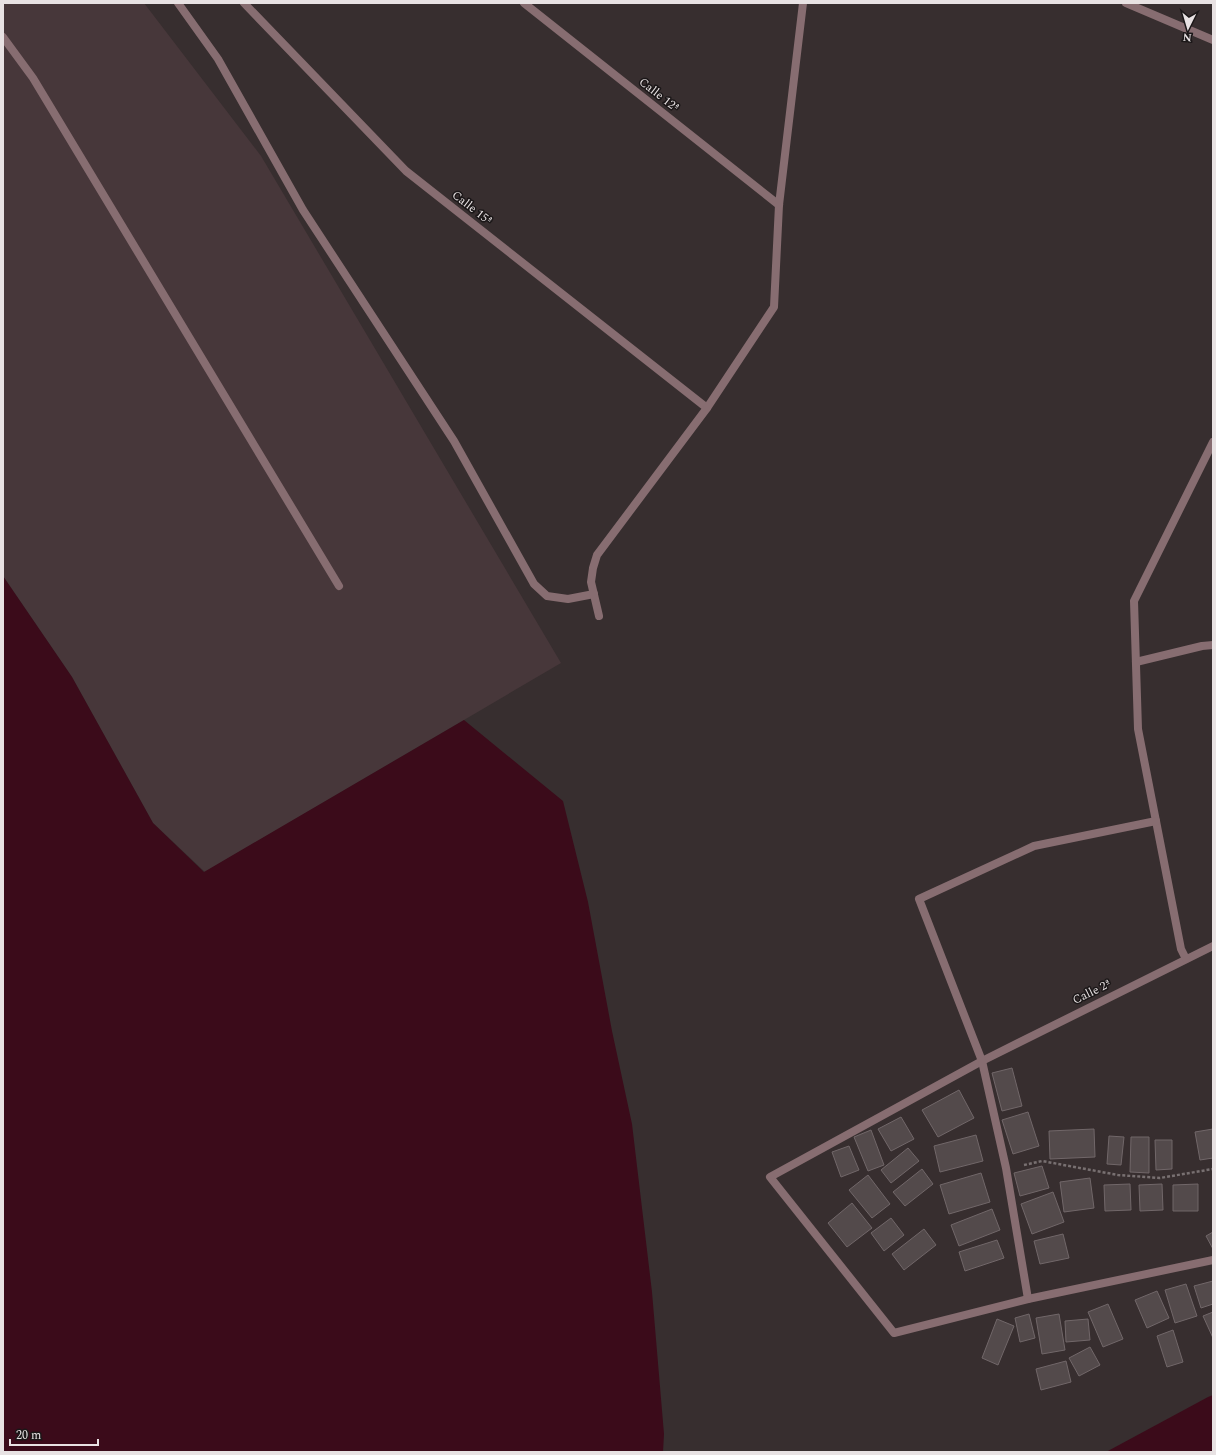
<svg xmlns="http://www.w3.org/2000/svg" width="1216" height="1455" viewBox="0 0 1216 1455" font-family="Spectral,serif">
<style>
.built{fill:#47373a}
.water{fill:#3b0b1a}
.building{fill:#534a4b;stroke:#716769}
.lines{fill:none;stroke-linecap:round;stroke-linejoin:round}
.path{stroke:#787071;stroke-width:2.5;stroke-dasharray:3 2;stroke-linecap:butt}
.service{stroke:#876d71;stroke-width:8}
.minor{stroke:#876d71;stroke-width:8}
.labels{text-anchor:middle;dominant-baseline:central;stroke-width:3;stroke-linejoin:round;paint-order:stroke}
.street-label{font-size:12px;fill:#e8e2e3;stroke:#1b1718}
</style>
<rect width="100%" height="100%" fill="#372e2f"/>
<!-- built -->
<polygon class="built" points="3,3 144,3 261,156 561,663 205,872 153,823 72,677 3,576"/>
<!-- water -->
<g class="water">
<polygon points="3,576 72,677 153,823 204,872 464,720 563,801 588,902 612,1031 632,1124 652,1292 664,1434 663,1452 3,1452"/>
<polygon points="1213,1395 1213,1452 1106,1452 1208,1397"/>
</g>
<!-- building -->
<g class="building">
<polygon points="1012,1068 1022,1106 1002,1111 992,1073"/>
<polygon points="959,1090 974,1118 938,1137 922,1110"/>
<polygon points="1028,1112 1039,1146 1013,1154 1002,1120"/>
<polygon points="901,1117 914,1139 891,1151 878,1129"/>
<polygon points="1094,1129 1095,1157 1050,1159 1049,1131"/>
<polygon points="1213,1129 1213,1158 1200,1160 1195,1132"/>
<polygon points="871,1130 884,1165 868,1171 854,1137"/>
<polygon points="976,1135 983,1161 940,1172 934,1146"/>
<polygon points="1109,1136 1124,1137 1121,1165 1107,1164"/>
<polygon points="1131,1137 1149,1137 1149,1173 1130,1172"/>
<polygon points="1155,1140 1172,1140 1172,1169 1156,1170"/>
<polygon points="849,1146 859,1170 841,1177 832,1152"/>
<polygon points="908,1148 919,1161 891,1183 881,1170"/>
<polygon points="1042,1166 1049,1188 1020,1196 1014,1173"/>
<polygon points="922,1169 933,1184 905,1206 893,1192"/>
<polygon points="981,1173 990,1202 949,1214 940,1185"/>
<polygon points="868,1175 890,1204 872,1218 849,1190"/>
<polygon points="1090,1178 1094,1208 1064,1212 1060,1182"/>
<polygon points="1130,1184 1131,1210 1105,1211 1104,1185"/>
<polygon points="1162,1184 1163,1210 1140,1211 1139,1185"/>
<polygon points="1198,1184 1198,1211 1173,1211 1173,1185"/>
<polygon points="1053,1192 1064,1222 1032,1234 1021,1204"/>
<polygon points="852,1203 872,1228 847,1247 828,1223"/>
<polygon points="992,1209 1000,1230 959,1246 951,1225"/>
<polygon points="891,1218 904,1235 884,1251 871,1233"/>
<polygon points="924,1229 936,1245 904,1270 892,1254"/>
<polygon points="1213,1232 1213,1249 1206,1236"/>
<polygon points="1063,1234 1069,1258 1040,1264 1034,1241"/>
<polygon points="997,1240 1004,1258 965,1271 959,1252"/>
<polygon points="1213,1281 1213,1304 1201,1308 1194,1286"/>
<polygon points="1186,1284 1197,1316 1175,1323 1165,1290"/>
<polygon points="1157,1291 1169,1318 1147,1328 1135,1300"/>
<polygon points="1108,1304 1123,1339 1103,1347 1088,1312"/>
<polygon points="1213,1312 1213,1338 1203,1316"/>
<polygon points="1029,1314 1035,1338 1020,1342 1015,1318"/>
<polygon points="1059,1314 1065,1350 1042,1354 1036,1318"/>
<polygon points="997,1319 1014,1326 998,1365 982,1358"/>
<polygon points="1088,1319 1090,1340 1066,1342 1065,1321"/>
<polygon points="1173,1330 1183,1362 1167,1367 1157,1336"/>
<polygon points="1090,1347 1100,1365 1079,1376 1069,1358"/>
<polygon points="1066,1361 1071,1382 1041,1390 1036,1369"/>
</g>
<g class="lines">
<!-- path -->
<polyline class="path" points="1024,1165 1042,1161 1118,1175 1160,1178 1213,1169"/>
<!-- service -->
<polyline class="service" points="3,37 33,78 339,586"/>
<!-- minor -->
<g class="minor">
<polyline points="178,3 218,59 303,210 454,441 534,584 547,596 568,599 594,594"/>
<polyline points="244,3 406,171 707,408"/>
<polyline points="524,3 779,205"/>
<polyline points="1126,3 1213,40"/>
<polyline points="599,616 591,582 593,568 597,555 707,408 774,307 779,205 803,3"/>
<polyline points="1136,662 1202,646 1213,645"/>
<polyline points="1213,946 982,1061 770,1177 894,1333 1028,1299 1213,1260"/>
<polyline points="1186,959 1181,949 1138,729 1134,601 1213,442"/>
<polyline points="1028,1299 1006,1168 982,1061 919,899 1034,846 1156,821"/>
</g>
</g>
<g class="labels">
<!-- street labels -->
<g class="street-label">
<text transform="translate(659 95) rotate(38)">Calle 12ª</text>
<text transform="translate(472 208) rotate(38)">Calle 15ª</text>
<text transform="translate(1092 992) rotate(-26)">Calle 2ª</text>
</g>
</g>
<!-- border -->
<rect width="1216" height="1455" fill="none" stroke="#e8e2e3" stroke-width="8"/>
<!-- north arrow -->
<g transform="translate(1188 28) rotate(185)" stroke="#1b1718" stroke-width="3" paint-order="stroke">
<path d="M0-3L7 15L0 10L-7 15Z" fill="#e8e2e3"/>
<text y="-6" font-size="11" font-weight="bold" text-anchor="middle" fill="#e8e2e3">N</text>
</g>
<!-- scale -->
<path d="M10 1439v6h88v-6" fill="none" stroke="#e8e2e3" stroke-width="2"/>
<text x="16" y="1439" font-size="12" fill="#e8e2e3" stroke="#1b1718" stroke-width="3" paint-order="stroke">20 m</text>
</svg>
